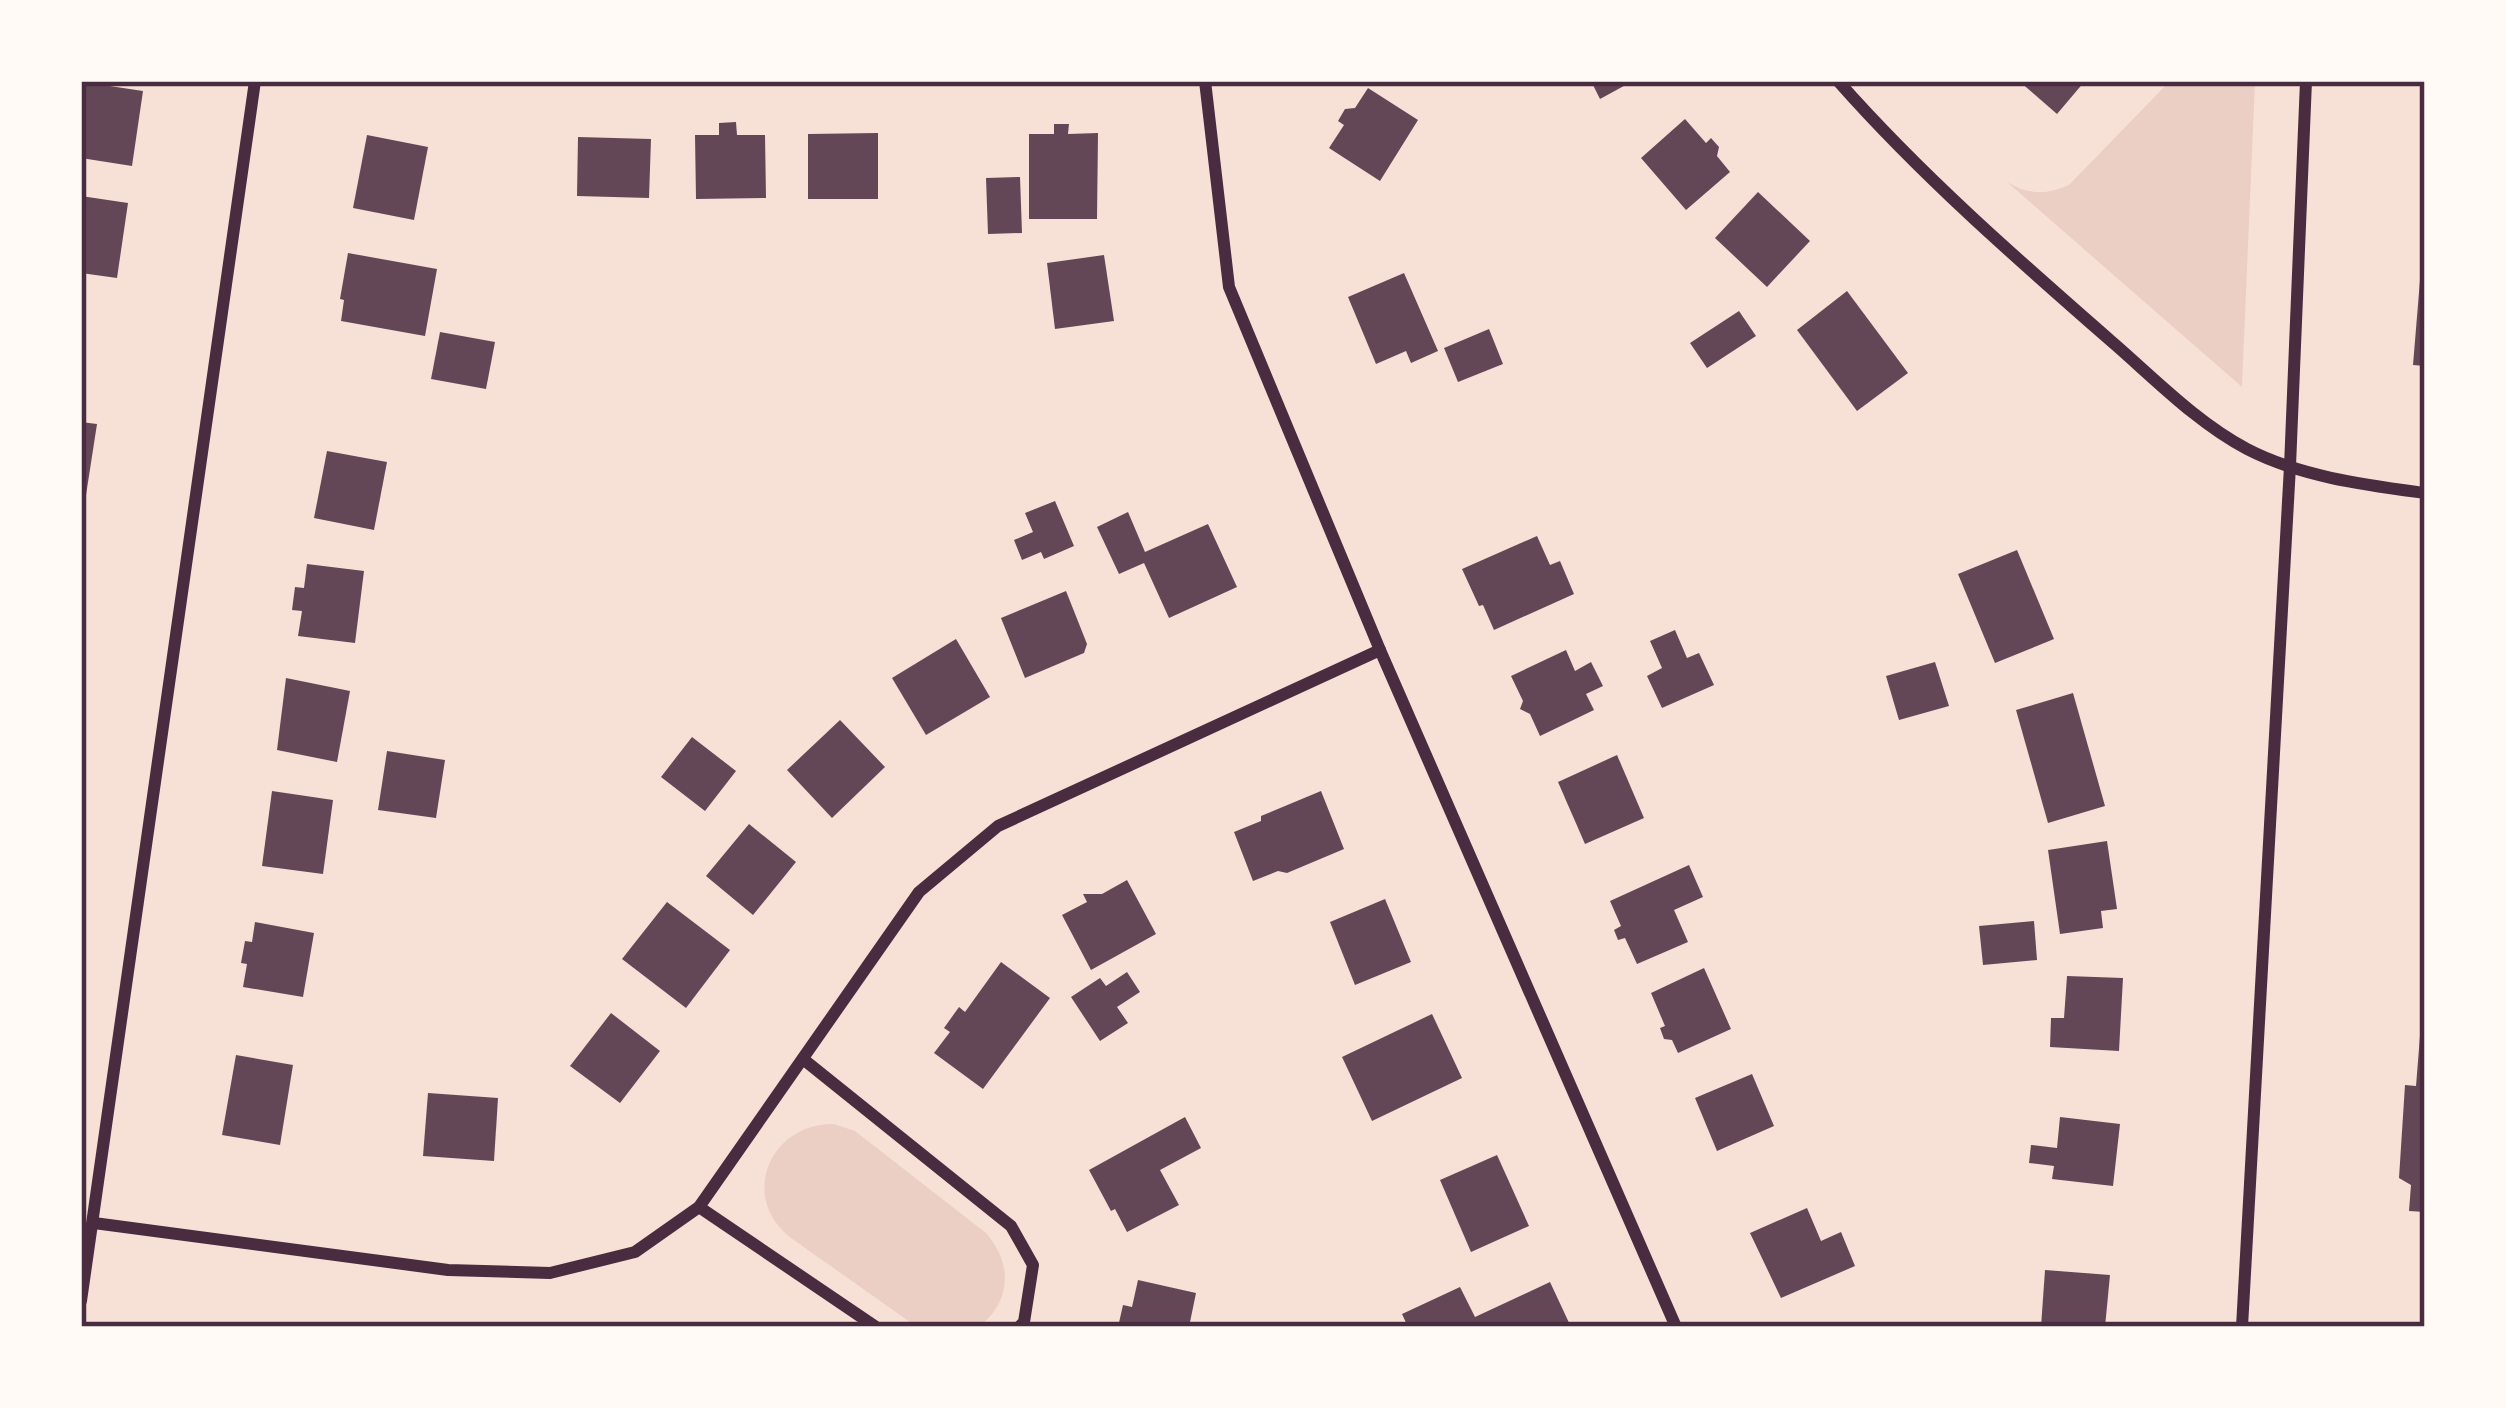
<svg xmlns="http://www.w3.org/2000/svg" width="2506" height="1408" viewBox="0 0 2506 1408" font-family="Commissioner,sans-serif">
<style>
.green{fill:#ebcfc5}
.building{fill:#644757}
.lines{fill:none;stroke-linecap:round;stroke-linejoin:round}
.minor{stroke:#4a2c40;stroke-width:12}
.neatline{fill:none;stroke:#4a2c40;stroke-width:4.5}
</style>
<rect width="100%" height="100%" fill="#f7e1d7"/>
<!-- green -->
<g class="green">
<path d="M 2170,81 L 2255,81 L 2242,387 L 2007,182 C 2028,195 2047,195 2069,185 Z"/>
<path d="M 834,1124 L 855,1131 L 986,1233 C 1012,1263 1012,1299 981,1325 L 917,1327 L 791,1238 C 738,1197 770,1123 834,1124 Z"/>
</g>
<!-- building -->
<g class="building">
<polygon points="1591,81 1633,81 1600,99"/>
<polygon points="2019,81 2085,81 2057,114"/>
<polygon points="83,82 143,91 132,166 81,158"/>
<polygon points="1368,88 1418,120 1380,181 1329,148 1344,125 1338,121 1345,109 1355,108"/>
<polygon points="1685,119 1706,143 1711,138 1719,147 1717,156 1730,172 1686,210 1641,158"/>
<polygon points="736,122 737,135 765,135 766,198 696,199 695,135 719,135 719,123"/>
<polygon points="1054,124 1069,124 1068,134 1098,133 1097,219 1029,219 1029,134 1054,134"/>
<polygon points="878,133 878,199 808,199 808,134"/>
<polygon points="367,135 428,147 414,220 353,208"/>
<polygon points="578,137 651,139 649,198 577,196"/>
<polygon points="1020,177 1022,233 988,234 986,178"/>
<polygon points="1758,192 1810,241 1767,287 1715,238"/>
<polygon points="81,196 128,203 117,278 81,273"/>
<polygon points="348,253 437,269 425,336 341,321 344,300 340,299"/>
<polygon points="1104,255 1114,321 1055,329 1047,263"/>
<polygon points="2422,256 2425,256 2425,366 2413,365"/>
<polygon points="1404,273 1438,351 1411,363 1406,351 1376,364 1348,297"/>
<polygon points="1847,291 1908,373 1857,411 1797,330"/>
<polygon points="1739,311 1756,336 1707,368 1690,343"/>
<polygon points="1489,329 1503,364 1458,382 1444,348"/>
<polygon points="440,332 495,342 486,389 431,379"/>
<polygon points="81,422 97,424 84,508 81,508"/>
<polygon points="327,451 387,462 374,530 314,518"/>
<polygon points="1055,501 1074,546 1044,559 1041,552 1022,560 1014,540 1033,532 1025,513"/>
<polygon points="1128,512 1145,552 1208,524 1237,587 1169,618 1144,563 1119,574 1097,527"/>
<polygon points="1537,536 1550,565 1560,561 1574,594 1494,630 1483,605 1479,606 1462,569"/>
<polygon points="2017,550 2054,639 1995,663 1958,574"/>
<polygon points="307,564 364,571 355,643 298,636 302,611 292,610 295,587 304,588"/>
<polygon points="1066,591 1087,644 1084,653 1025,678 1001,618"/>
<polygon points="1675,630 1687,658 1699,653 1714,685 1662,708 1647,676 1662,668 1650,641"/>
<polygon points="956,639 990,697 926,735 892,678"/>
<polygon points="1566,650 1575,671 1591,662 1603,686 1586,694 1594,710 1540,736 1530,714 1520,709 1523,701 1511,676"/>
<polygon points="1935,662 1949,706 1899,720 1886,676"/>
<polygon points="286,678 350,691 337,762 277,750"/>
<polygon points="2073,693 2105,806 2048,823 2016,710"/>
<polygon points="840,720 885,767 832,818 787,770"/>
<polygon points="692,737 736,771 705,811 661,777"/>
<polygon points="387,751 445,760 436,818 378,810"/>
<polygon points="1617,755 1644,818 1585,844 1558,782"/>
<polygon points="272,791 333,800 323,874 262,866"/>
<polygon points="1321,791 1344,849 1287,873 1278,871 1253,881 1234,832 1261,821 1261,816"/>
<polygon points="749,824 796,862 753,915 706,876"/>
<polygon points="2107,841 2117,909 2101,911 2103,928 2060,934 2048,850"/>
<polygon points="1689,865 1703,897 1674,910 1688,942 1637,964 1625,938 1618,940 1614,930 1621,926 1610,901"/>
<polygon points="1127,880 1156,934 1091,970 1062,915 1087,902 1083,894 1102,894"/>
<polygon points="1385,899 1411,962 1355,985 1330,922"/>
<polygon points="667,902 730,950 686,1008 622,959"/>
<polygon points="2034,921 2037,960 1983,965 1979,926"/>
<polygon points="255,922 314,933 303,997 243,987 247,964 241,963 245,941 252,942"/>
<polygon points="1001,962 1050,998 983,1089 934,1053 950,1032 944,1028 959,1007 965,1012"/>
<polygon points="1704,968 1731,1029 1678,1053 1672,1040 1664,1039 1660,1028 1665,1026 1651,993"/>
<polygon points="1127,972 1140,992 1117,1007 1128,1023 1100,1041 1071,997 1100,978 1106,986"/>
<polygon points="2067,976 2123,978 2119,1051 2050,1047 2051,1018 2064,1018"/>
<polygon points="611,1013 660,1051 620,1103 570,1066"/>
<polygon points="1432,1014 1462,1078 1372,1121 1342,1057"/>
<polygon points="2420,1036 2425,1036 2425,1212 2409,1211 2411,1185 2399,1178 2405,1085 2416,1086"/>
<polygon points="236,1055 293,1065 280,1145 222,1135"/>
<polygon points="1752,1074 1774,1126 1717,1151 1695,1098"/>
<polygon points="428,1093 498,1098 494,1161 423,1156"/>
<polygon points="1185,1117 1201,1148 1160,1170 1179,1205 1127,1232 1115,1209 1111,1211 1089,1170"/>
<polygon points="2060,1117 2120,1124 2113,1186 2052,1179 2054,1166 2029,1163 2031,1145 2057,1148"/>
<polygon points="1497,1155 1529,1226 1471,1252 1440,1180"/>
<polygon points="1807,1208 1821,1241 1841,1232 1855,1266 1781,1298 1750,1233"/>
<polygon points="2045,1270 2110,1275 2105,1327 2041,1327"/>
<polygon points="1138,1280 1196,1293 1189,1327 1118,1327 1123,1305 1132,1307"/>
<polygon points="1550,1282 1571,1327 1408,1327 1402,1314 1460,1287 1475,1317"/>
</g>
<g class="lines">
<!-- minor -->
<g class="minor">
<polyline points="1205,81 1229,287 1380,650 1676,1327"/>
<path d="M 1838,81 C 1921,175 2016,258 2111,341 C 2154,378 2196,422 2247,449 C 2301,477 2366,485 2425,493"/>
<polyline points="803,1059 1011,1226 1033,1265 1024,1322 1019,1327"/>
<polyline points="699,1207 876,1327"/>
<polyline points="94,1223 448,1270 550,1273 635,1252 699,1207 919,892 998,826 1380,650"/>
<polyline points="81,1301 255,81"/>
<polyline points="2242,1327 2290,466 2306,81"/>
</g>
</g>
<!-- border -->
<rect width="2506" height="1408" fill="none" stroke="#fffaf5" stroke-width="168"/>
<rect x="84" y="84" width="2338" height="1240" class="neatline"/>
</svg>
